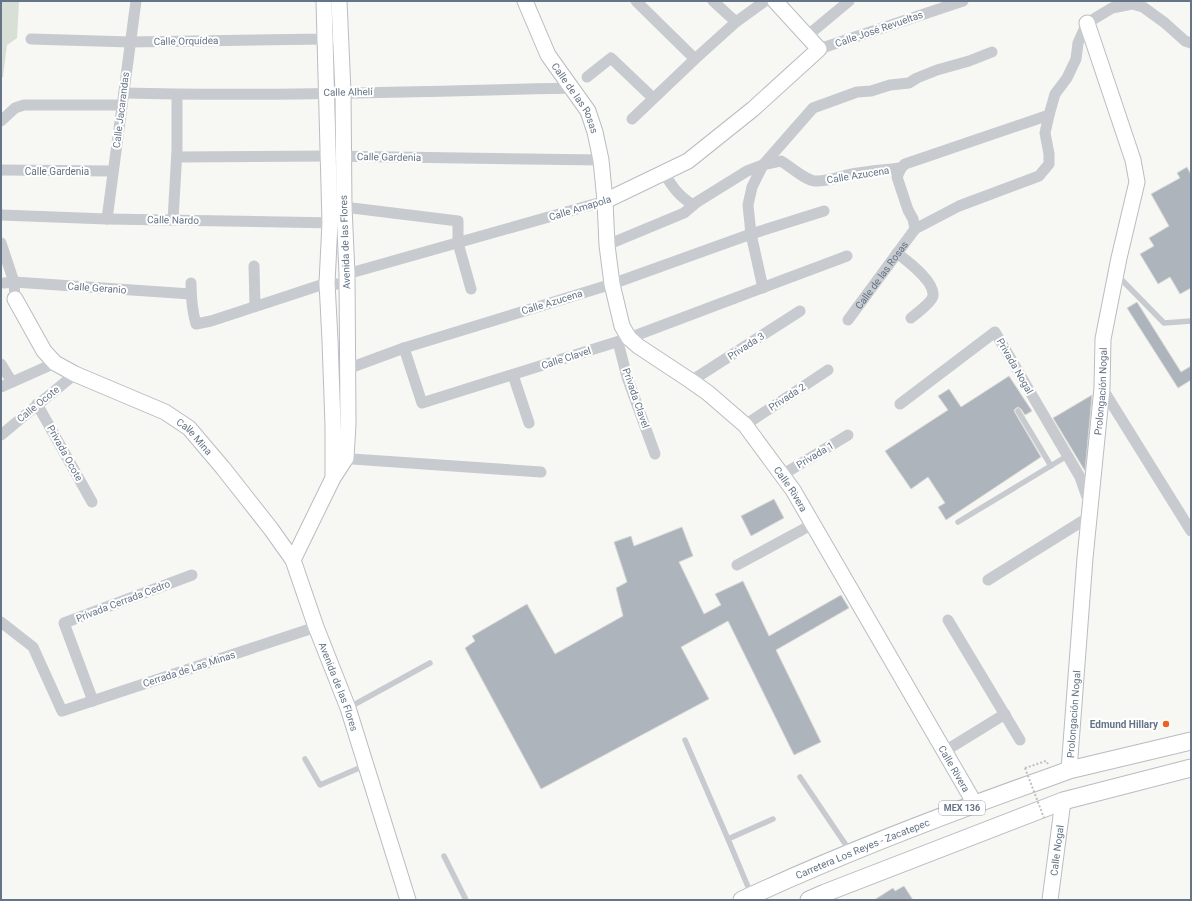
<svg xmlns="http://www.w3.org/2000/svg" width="1192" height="901" viewBox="0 0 1192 901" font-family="Roboto,sans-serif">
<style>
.green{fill:#d8dfd5}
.building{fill:#aeb4bb;stroke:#d9d9d7}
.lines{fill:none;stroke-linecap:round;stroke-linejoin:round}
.secondary-casing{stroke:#b9bdc2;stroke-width:17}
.primary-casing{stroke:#b8bbc0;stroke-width:19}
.path{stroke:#bec1c3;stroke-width:2;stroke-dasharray:2 2;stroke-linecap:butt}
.lane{stroke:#c7cace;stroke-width:5.5}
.street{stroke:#c7cace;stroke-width:11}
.secondary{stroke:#fff;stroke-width:15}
.primary{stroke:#fff;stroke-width:17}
.path-bridge{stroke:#bec1c3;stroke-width:2;stroke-dasharray:2 2;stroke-linecap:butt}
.poi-dot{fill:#ea6321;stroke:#fff;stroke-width:1.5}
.labels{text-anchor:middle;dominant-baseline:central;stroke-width:4;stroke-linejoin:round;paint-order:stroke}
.shield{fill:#fff;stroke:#939eaa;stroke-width:1}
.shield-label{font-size:9px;font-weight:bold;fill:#657486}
.street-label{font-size:10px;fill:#657486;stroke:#fff}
.poi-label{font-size:10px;font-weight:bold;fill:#657486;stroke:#fff;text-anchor:end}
</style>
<rect width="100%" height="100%" fill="#f7f7f4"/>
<!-- green -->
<polygon class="green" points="1,1 19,1 17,38 7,45 3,77 1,77"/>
<!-- building -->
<g class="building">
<polygon points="1187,167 1191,175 1191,288 1180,294 1170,277 1158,284 1140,254 1154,246 1149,238 1169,226 1151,194 1180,178 1177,173"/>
<polygon points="1137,302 1181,372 1191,366 1191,380 1178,388 1127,308"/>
<polygon points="1009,376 1032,411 1025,415 1021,409 1018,407 1015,409 1014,411 1041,457 946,520 938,507 945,503 928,477 911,489 885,451 948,410 938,396 949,389 961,407"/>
<polygon points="1092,395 1091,407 1085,471 1053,418"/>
<polygon points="774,499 784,518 751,536 741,516"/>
<polygon points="682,527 693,556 679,562 704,614 721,605 715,594 743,581 769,636 841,595 849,608 776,650 821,742 794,755 728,621 681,647 709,699 541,789 465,648 475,641 472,636 527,604 555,654 623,616 616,588 627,582 614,542 631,536 634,546"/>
<polygon points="904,886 913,900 874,900 893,888 895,891"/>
</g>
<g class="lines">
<defs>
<g id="secondary">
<polyline points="324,1 330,223 327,283 330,340 333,425 333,477"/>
<path id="s2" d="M 525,1 L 548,55 L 588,111 L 595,132 L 601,160 L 605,201 L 607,245 L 612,284 L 622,326 L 629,338 L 638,346 L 691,381 L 708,393 L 745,425 L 793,490 L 975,804"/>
<polyline points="605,201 688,161 753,109 819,49 775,1"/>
<path id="s3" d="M 15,299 L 44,351 L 55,363 L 75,374 L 165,412 L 189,428 L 223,468 L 271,529 L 293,560 L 316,627 L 348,708 L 408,900"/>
<polyline points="293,560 333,478 346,458 348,424 347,274 344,207 343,92 339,1"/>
<path id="s4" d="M 1069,770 L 1085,558 L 1102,388 L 1103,339 L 1119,258 L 1137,182 L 1133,160 L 1087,23"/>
<path id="s5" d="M 1050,900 L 1063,801"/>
</g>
<g id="primary">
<path id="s6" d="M 742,900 C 843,853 948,813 1053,776 L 1069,770 L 1191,741"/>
<polyline points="809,900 825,893 1063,801 1191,768"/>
</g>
</defs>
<!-- secondary casing -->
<use href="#secondary" class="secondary-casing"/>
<!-- primary casing -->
<use href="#primary" class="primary-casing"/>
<!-- path -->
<polyline class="path" points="1025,768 1046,761 1048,764"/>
<!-- lane -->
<g class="lane">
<polyline points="1118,276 1164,323 1191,321"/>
<polyline points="1018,411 1051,466"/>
<polyline points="958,522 1067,456"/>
<polyline points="348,708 430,663"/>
<polyline points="685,740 728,839"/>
<polyline points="305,759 320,785 366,765"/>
<polyline points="800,777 850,851"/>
<polyline points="444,856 466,900"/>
<polyline points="751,894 728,839 773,819"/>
</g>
<!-- street -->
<g class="street">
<polyline points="636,1 695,59"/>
<polyline points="713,1 736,22"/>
<polyline points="807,36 849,1"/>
<polyline points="31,39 130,42 325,39 341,38"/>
<polyline points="819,49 963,1"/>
<polyline points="587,77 611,58 653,98"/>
<path d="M 124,93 C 273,97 423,91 572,88"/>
<polyline points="632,119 695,59 736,22 765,1"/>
<polyline points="1,121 15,108 24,105 122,105"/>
<polyline points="177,157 329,156 601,160"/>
<polyline points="901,168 897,177 908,210 913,219 915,229"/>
<polyline points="1,170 113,171"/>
<path d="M 664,173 C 673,188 679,196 693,205"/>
<polyline points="344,207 458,221 458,243 471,289"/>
<polyline points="1,215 107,219 336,223"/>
<polyline points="107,219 136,1"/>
<polyline points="173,220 177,150 177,95"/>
<polyline points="1,243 14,282 15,299"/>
<path d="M 607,245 L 684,213 L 697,202 L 747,171 L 763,165 L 781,161 C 791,167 805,180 815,181 C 827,182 841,176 852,174 C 868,171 885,170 901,168 L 905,164 L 1049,115"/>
<path d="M 897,253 C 907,261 935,281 933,296 C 932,302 916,314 911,318"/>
<polyline points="254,266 255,306"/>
<polyline points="347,274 605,201"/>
<polyline points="4,283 14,282 191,294"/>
<path d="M 191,283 C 191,297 192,310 196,324 L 211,321 L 327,283 L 347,285"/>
<polyline points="763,288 751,234 748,205 752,187 763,165 813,108 857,92 871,91 890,85 909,83 917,78 937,70 969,61 992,52"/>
<path id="s1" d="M 848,320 L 915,229 L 959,206 L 1039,176 L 1049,164 L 1049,154 L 1045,133 L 1049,115 L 1055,94 L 1067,78 L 1076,59 L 1078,43 L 1087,23 L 1112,8 L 1132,4 L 1143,7 L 1165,23 L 1185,41 L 1191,43"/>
<polyline points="618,342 627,377 655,454"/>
<polyline points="404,348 422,403 629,338 847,256"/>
<polyline points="1,364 12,382"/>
<polyline points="347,369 404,348 612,284 751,234 824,211"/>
<polyline points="513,375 529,423"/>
<polyline points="691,381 800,311"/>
<polyline points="1,387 55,363"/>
<polyline points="1102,388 1191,531"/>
<polyline points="37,404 92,502"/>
<polyline points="900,404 995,332 1080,477 1089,503"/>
<polyline points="745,425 828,370"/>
<polyline points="1,435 75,374"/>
<polyline points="338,458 541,472"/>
<polyline points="782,475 848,435"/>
<polyline points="737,565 813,524"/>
<polyline points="988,580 1089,517"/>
<polyline points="948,620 1020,740"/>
<polyline points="1,622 33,647 62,711 316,627"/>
<polyline points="93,701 64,623 192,575"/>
<polyline points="945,751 1005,714"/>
</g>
<!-- secondary -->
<use href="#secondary" class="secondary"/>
<!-- primary -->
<use href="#primary" class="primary"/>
<!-- path-bridge -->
<polyline class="path-bridge" points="1025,768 1044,818"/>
</g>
<!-- markers -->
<circle class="poi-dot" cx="1166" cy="724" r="4"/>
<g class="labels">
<!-- shield labels -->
<rect class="shield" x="939" y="801" width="46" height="14" rx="3"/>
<g class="shield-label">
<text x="962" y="808">MEX 136</text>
</g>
<!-- street labels -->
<g class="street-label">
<text transform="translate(879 29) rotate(-19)">Calle José Revueltas</text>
<text transform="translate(186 41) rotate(-1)">Calle Orquídea</text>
<text transform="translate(348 92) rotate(-1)">Calle Alhelí</text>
<text stroke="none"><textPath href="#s2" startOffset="110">Calle de las Rosas</textPath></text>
<text transform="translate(121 110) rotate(-83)">Calle Jacarandas</text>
<text transform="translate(389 157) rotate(1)">Calle Gardenia</text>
<text x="57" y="171">Calle Gardenia</text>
<text transform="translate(858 175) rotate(-9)">Calle Azucena</text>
<text transform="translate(580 208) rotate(-17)">Calle Amapola</text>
<text transform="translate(173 220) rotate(1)">Calle Nardo</text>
<text transform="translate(345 242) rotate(-92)">Avenida de las Flores</text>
<text stroke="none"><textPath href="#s1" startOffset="56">Calle de las Rosas</textPath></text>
<text transform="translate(97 288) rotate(4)">Calle Geranio</text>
<text transform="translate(552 302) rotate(-17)">Calle Azucena</text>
<text transform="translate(746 346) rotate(-33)">Privada 3</text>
<text transform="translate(566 358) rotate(-18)">Calle Clavel</text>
<text transform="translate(1015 366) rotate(60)">Privada Nogal</text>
<text stroke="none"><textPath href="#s4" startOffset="380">Prolongación Nogal</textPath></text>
<text transform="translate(787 397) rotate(-33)">Privada 2</text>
<text transform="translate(636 398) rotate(71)">Privada Clavel</text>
<text transform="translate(38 404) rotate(-39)">Calle Ocote</text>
<text stroke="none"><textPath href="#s3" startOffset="235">Calle Mina</textPath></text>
<text transform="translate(65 453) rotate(61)">Privada Ocote</text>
<text transform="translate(815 455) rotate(-31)">Privada 1</text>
<text stroke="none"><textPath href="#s2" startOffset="584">Calle Rivera</textPath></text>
<text transform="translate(123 601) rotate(-21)">Privada Cerrada Cedro</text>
<text transform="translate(189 669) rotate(-18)">Cerrada de Las Minas</text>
<text stroke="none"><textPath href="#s3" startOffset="528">Avenida de las Flores</textPath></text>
<text stroke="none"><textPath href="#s4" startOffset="56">Prolongación Nogal</textPath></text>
<text stroke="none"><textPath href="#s2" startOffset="908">Calle Rivera</textPath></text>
<text stroke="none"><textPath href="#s6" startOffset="131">Carretera Los Reyes - Zacatepec</textPath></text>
<text stroke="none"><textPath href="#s5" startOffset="50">Calle Nogal</textPath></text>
</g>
<!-- poi labels -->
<g class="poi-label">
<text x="1158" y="724">Edmund Hillary</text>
</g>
</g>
<!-- border -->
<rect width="1192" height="901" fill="none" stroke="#657486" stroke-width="4"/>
</svg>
